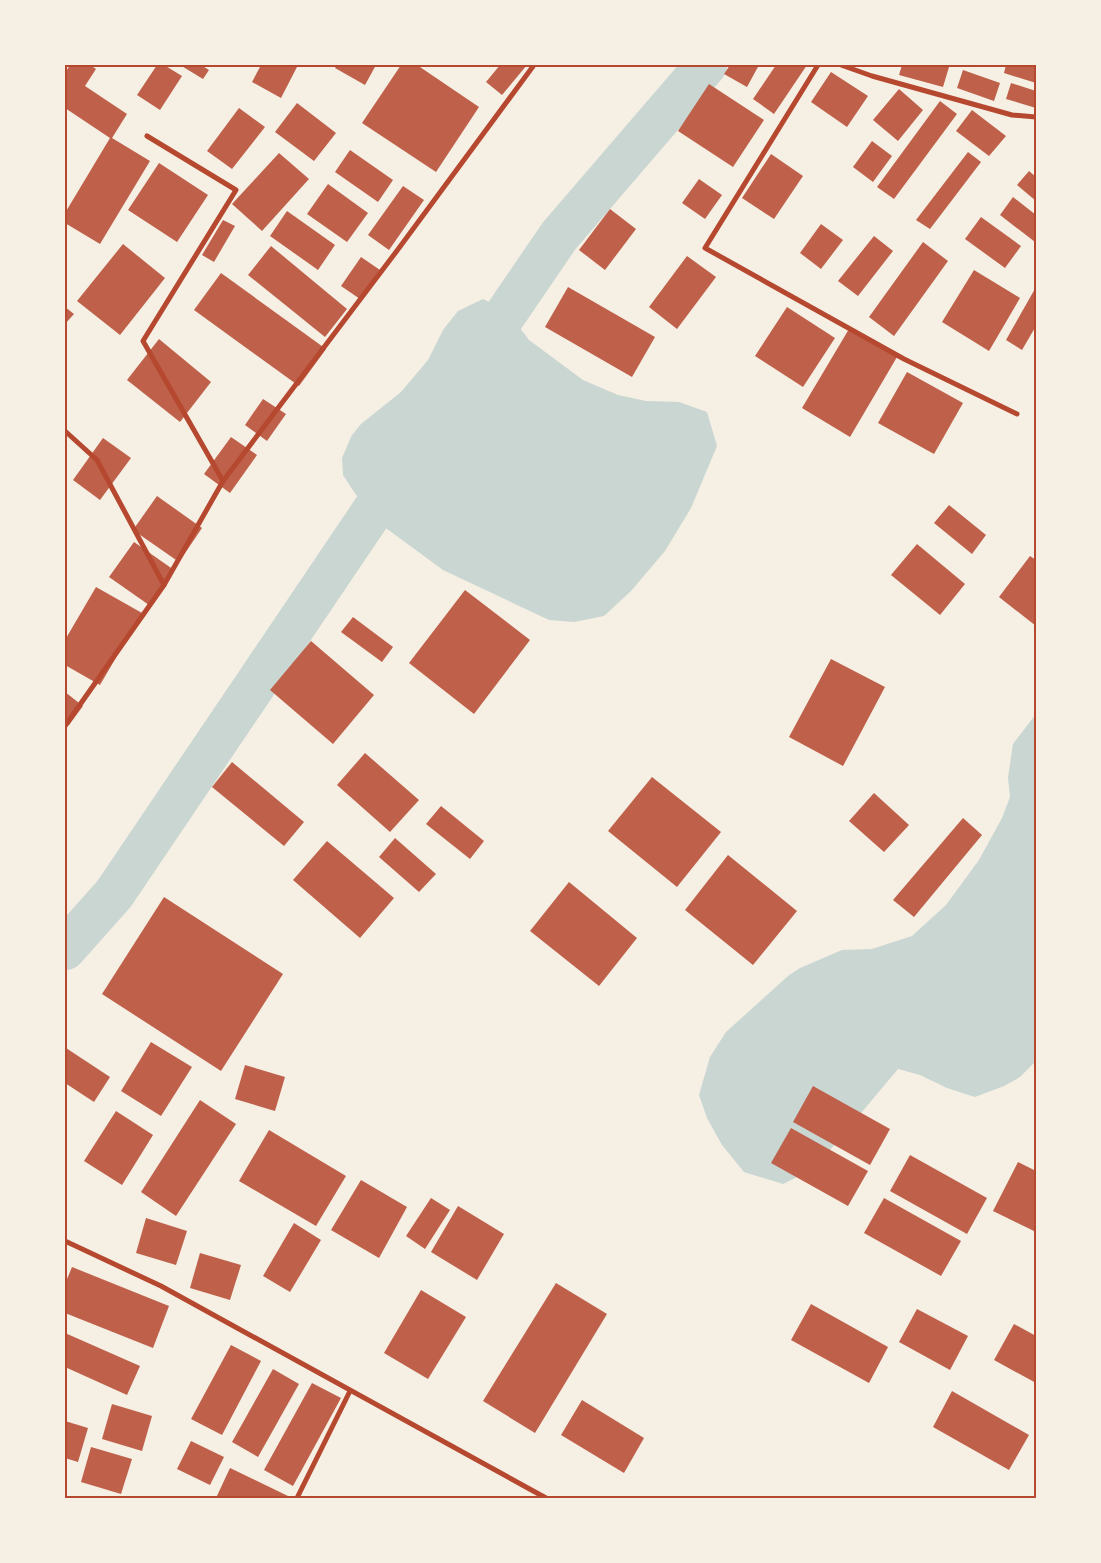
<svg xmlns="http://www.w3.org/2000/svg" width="1101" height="1563" viewBox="0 0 1101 1563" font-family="Overpass,sans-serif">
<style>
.water{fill:#c9d6d2}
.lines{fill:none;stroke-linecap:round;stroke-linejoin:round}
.canal{stroke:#c9d6d2;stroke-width:42}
.building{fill:#bf614a}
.minor{stroke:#b5482f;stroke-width:5}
.neatline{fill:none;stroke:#b5482f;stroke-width:2}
</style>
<rect width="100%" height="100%" fill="#f6efe4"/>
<!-- water -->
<g class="water">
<polygon points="483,299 507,311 529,340 583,380 618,395 646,401 679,402 707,412 717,446 691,508 665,551 631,591 604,616 574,622 549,620 443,570 375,520 352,489 343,475 342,458 352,435 361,424 401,392 428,360 443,330 458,311"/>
<polygon points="1036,714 1036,1061 1020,1077 1004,1086 975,1097 947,1088 920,1075 898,1069 825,1156 803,1174 783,1184 744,1172 722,1145 707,1118 699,1095 710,1057 726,1032 788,976 800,968 842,950 872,949 912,936 946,905 979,860 1002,818 1010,797 1008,778 1013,744"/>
</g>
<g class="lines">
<!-- canal -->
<g class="canal">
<polyline points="475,359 559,236 706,65"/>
<polyline points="65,949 114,894 403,466"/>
</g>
</g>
<!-- building -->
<g class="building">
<polygon points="70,65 90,65 96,69 85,86 127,114 112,138 150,161 100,244 65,223 65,213 110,138 65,108 65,73"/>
<polygon points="157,65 164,65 182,76 160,110 137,95"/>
<polygon points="180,65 201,65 209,70 203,79"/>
<polygon points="261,65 298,65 281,98 252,82"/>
<polygon points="337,65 376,65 365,85 335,68"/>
<polygon points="401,65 417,65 479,107 436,172 362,123"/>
<polygon points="500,65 527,65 502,95 486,82"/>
<polygon points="730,65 759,65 747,87 724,74"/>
<polygon points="776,65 807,65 774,114 753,99"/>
<polygon points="902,65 943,65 949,67 943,87 899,75"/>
<polygon points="1006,65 1036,65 1036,83 1004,73"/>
<polygon points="963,70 1000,83 994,101 957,88"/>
<polygon points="831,72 868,96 847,127 811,102"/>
<polygon points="1011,83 1036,91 1036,108 1006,99"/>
<polygon points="709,84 764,120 733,167 678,131"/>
<polygon points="899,89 923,110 898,141 873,120"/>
<polygon points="940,101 957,114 894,199 877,187"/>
<polygon points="297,103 336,133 314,161 275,132"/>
<polygon points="239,108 265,127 232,169 207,151"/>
<polygon points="972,110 1006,136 989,156 956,131"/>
<polygon points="872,141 892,156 873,182 853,167"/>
<polygon points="350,150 393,180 378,202 335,172"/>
<polygon points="968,152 981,162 930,229 916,220"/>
<polygon points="279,153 309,179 262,231 232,204"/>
<polygon points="771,154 803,176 774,219 742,198"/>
<polygon points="159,163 208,195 177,242 128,210"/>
<polygon points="1029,171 1036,177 1036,201 1017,185"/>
<polygon points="699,179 722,195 705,219 682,203"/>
<polygon points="328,184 368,213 347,242 307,214"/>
<polygon points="403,186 424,200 389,250 368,235"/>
<polygon points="1013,197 1036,215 1036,240 1035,242 1000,215"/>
<polygon points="610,209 636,229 605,270 579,250"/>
<polygon points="287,211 335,245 318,270 270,236"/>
<polygon points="981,217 1021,246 1005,268 965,239"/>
<polygon points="223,220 235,226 214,262 202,255"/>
<polygon points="821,224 843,240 821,269 800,253"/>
<polygon points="874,236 893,251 858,296 838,281"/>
<polygon points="923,242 948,261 894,336 869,317"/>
<polygon points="123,244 165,278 120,335 77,301"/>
<polygon points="271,246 347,309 325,337 248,275"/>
<polygon points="687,256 716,277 677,329 649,307"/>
<polygon points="361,257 380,270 360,299 341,286"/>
<polygon points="974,270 1020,298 989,351 942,322"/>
<polygon points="221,273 326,349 299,386 194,310"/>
<polygon points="568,287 655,337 632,377 545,327"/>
<polygon points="1036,287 1036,326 1022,350 1006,340"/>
<polygon points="65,307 74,314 65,324"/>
<polygon points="787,307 835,338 803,387 755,356"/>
<polygon points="849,329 897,357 850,437 802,408"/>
<polygon points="159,339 211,382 180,422 127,380"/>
<polygon points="907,372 963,403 934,454 878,423"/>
<polygon points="263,399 286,414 267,441 245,425"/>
<polygon points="231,437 257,455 230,493 204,474"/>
<polygon points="103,438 131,458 100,500 73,480"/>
<polygon points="157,496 202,528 179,562 133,530"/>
<polygon points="949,505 986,535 972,554 934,523"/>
<polygon points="134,542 174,570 149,605 109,577"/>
<polygon points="917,544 965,584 940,615 891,575"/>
<polygon points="1030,556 1036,560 1036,626 999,597"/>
<polygon points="96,587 142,613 100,685 65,665 65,640"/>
<polygon points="465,590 530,640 474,714 409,663"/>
<polygon points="353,617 393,647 382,662 341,632"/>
<polygon points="311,641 374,695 333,744 270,690"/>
<polygon points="831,659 885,687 843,766 789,737"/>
<polygon points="65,692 83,706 69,725 65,722"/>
<polygon points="365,753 419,800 390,832 337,785"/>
<polygon points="232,762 304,822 284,846 212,787"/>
<polygon points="652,777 721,832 677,887 608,831"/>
<polygon points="874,793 909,825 884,852 849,821"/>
<polygon points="441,806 484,841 470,859 426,824"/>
<polygon points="963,818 982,835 914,917 893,900"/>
<polygon points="395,838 436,874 419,892 379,857"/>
<polygon points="327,841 394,898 360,938 293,880"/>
<polygon points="728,855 797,911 753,965 685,910"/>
<polygon points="569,882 637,938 599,986 530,931"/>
<polygon points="164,897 283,974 221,1071 102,994"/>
<polygon points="151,1042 192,1067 161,1116 121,1091"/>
<polygon points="66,1048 110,1077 94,1102 65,1083"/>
<polygon points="245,1065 285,1077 275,1111 235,1099"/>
<polygon points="813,1086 890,1129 870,1165 793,1122"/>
<polygon points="200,1100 236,1124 176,1216 141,1192"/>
<polygon points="116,1111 153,1135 122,1185 84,1161"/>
<polygon points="791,1128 868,1171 848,1206 771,1163"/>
<polygon points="269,1130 346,1176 316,1226 239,1181"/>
<polygon points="910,1155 987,1198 967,1234 890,1191"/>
<polygon points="1018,1162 1036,1171 1036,1232 993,1211"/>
<polygon points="361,1180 407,1207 379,1258 331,1230"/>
<polygon points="431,1198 450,1210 425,1249 406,1236"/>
<polygon points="884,1198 961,1241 941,1276 864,1233"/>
<polygon points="458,1206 504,1234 477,1280 431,1252"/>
<polygon points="146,1218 187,1231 176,1265 136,1253"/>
<polygon points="294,1223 321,1240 290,1292 263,1276"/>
<polygon points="200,1253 241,1265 230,1300 190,1288"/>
<polygon points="72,1267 169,1306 153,1348 65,1313 65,1284"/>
<polygon points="556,1283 607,1314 535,1433 483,1401"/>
<polygon points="421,1290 466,1317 428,1379 384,1353"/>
<polygon points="811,1304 888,1347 869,1383 791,1340"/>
<polygon points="917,1309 968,1336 950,1370 899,1342"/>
<polygon points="1014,1324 1036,1336 1036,1383 994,1360"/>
<polygon points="65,1333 140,1366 127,1395 65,1367"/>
<polygon points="231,1345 261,1361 222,1435 191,1419"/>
<polygon points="273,1369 299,1384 258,1457 232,1442"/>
<polygon points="312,1383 341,1398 293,1486 264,1470"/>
<polygon points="952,1391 1029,1435 1009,1470 933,1427"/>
<polygon points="582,1400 644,1438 624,1473 561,1435"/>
<polygon points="112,1404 152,1416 142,1451 102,1439"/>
<polygon points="65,1421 88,1428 78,1462 65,1458"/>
<polygon points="191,1441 224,1457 210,1485 177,1469"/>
<polygon points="91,1447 132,1459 121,1494 81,1482"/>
<polygon points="230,1468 288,1496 287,1498 216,1498"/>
</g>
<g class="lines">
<!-- minor -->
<g class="minor">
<polyline points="818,65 705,248 904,359 1017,414"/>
<polyline points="841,65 872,76 1012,115 1036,117"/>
<polyline points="147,136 236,190 143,341 223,481"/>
<polyline points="65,431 97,460 164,585"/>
<polyline points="65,726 164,585 223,481 399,248 534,65"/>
<polyline points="65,1241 161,1286 546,1498"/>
<polyline points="297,1498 350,1391"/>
</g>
</g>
<!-- border -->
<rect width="1101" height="1563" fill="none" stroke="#f6efe4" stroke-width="132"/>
<rect x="66" y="66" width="969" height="1431" class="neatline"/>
</svg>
